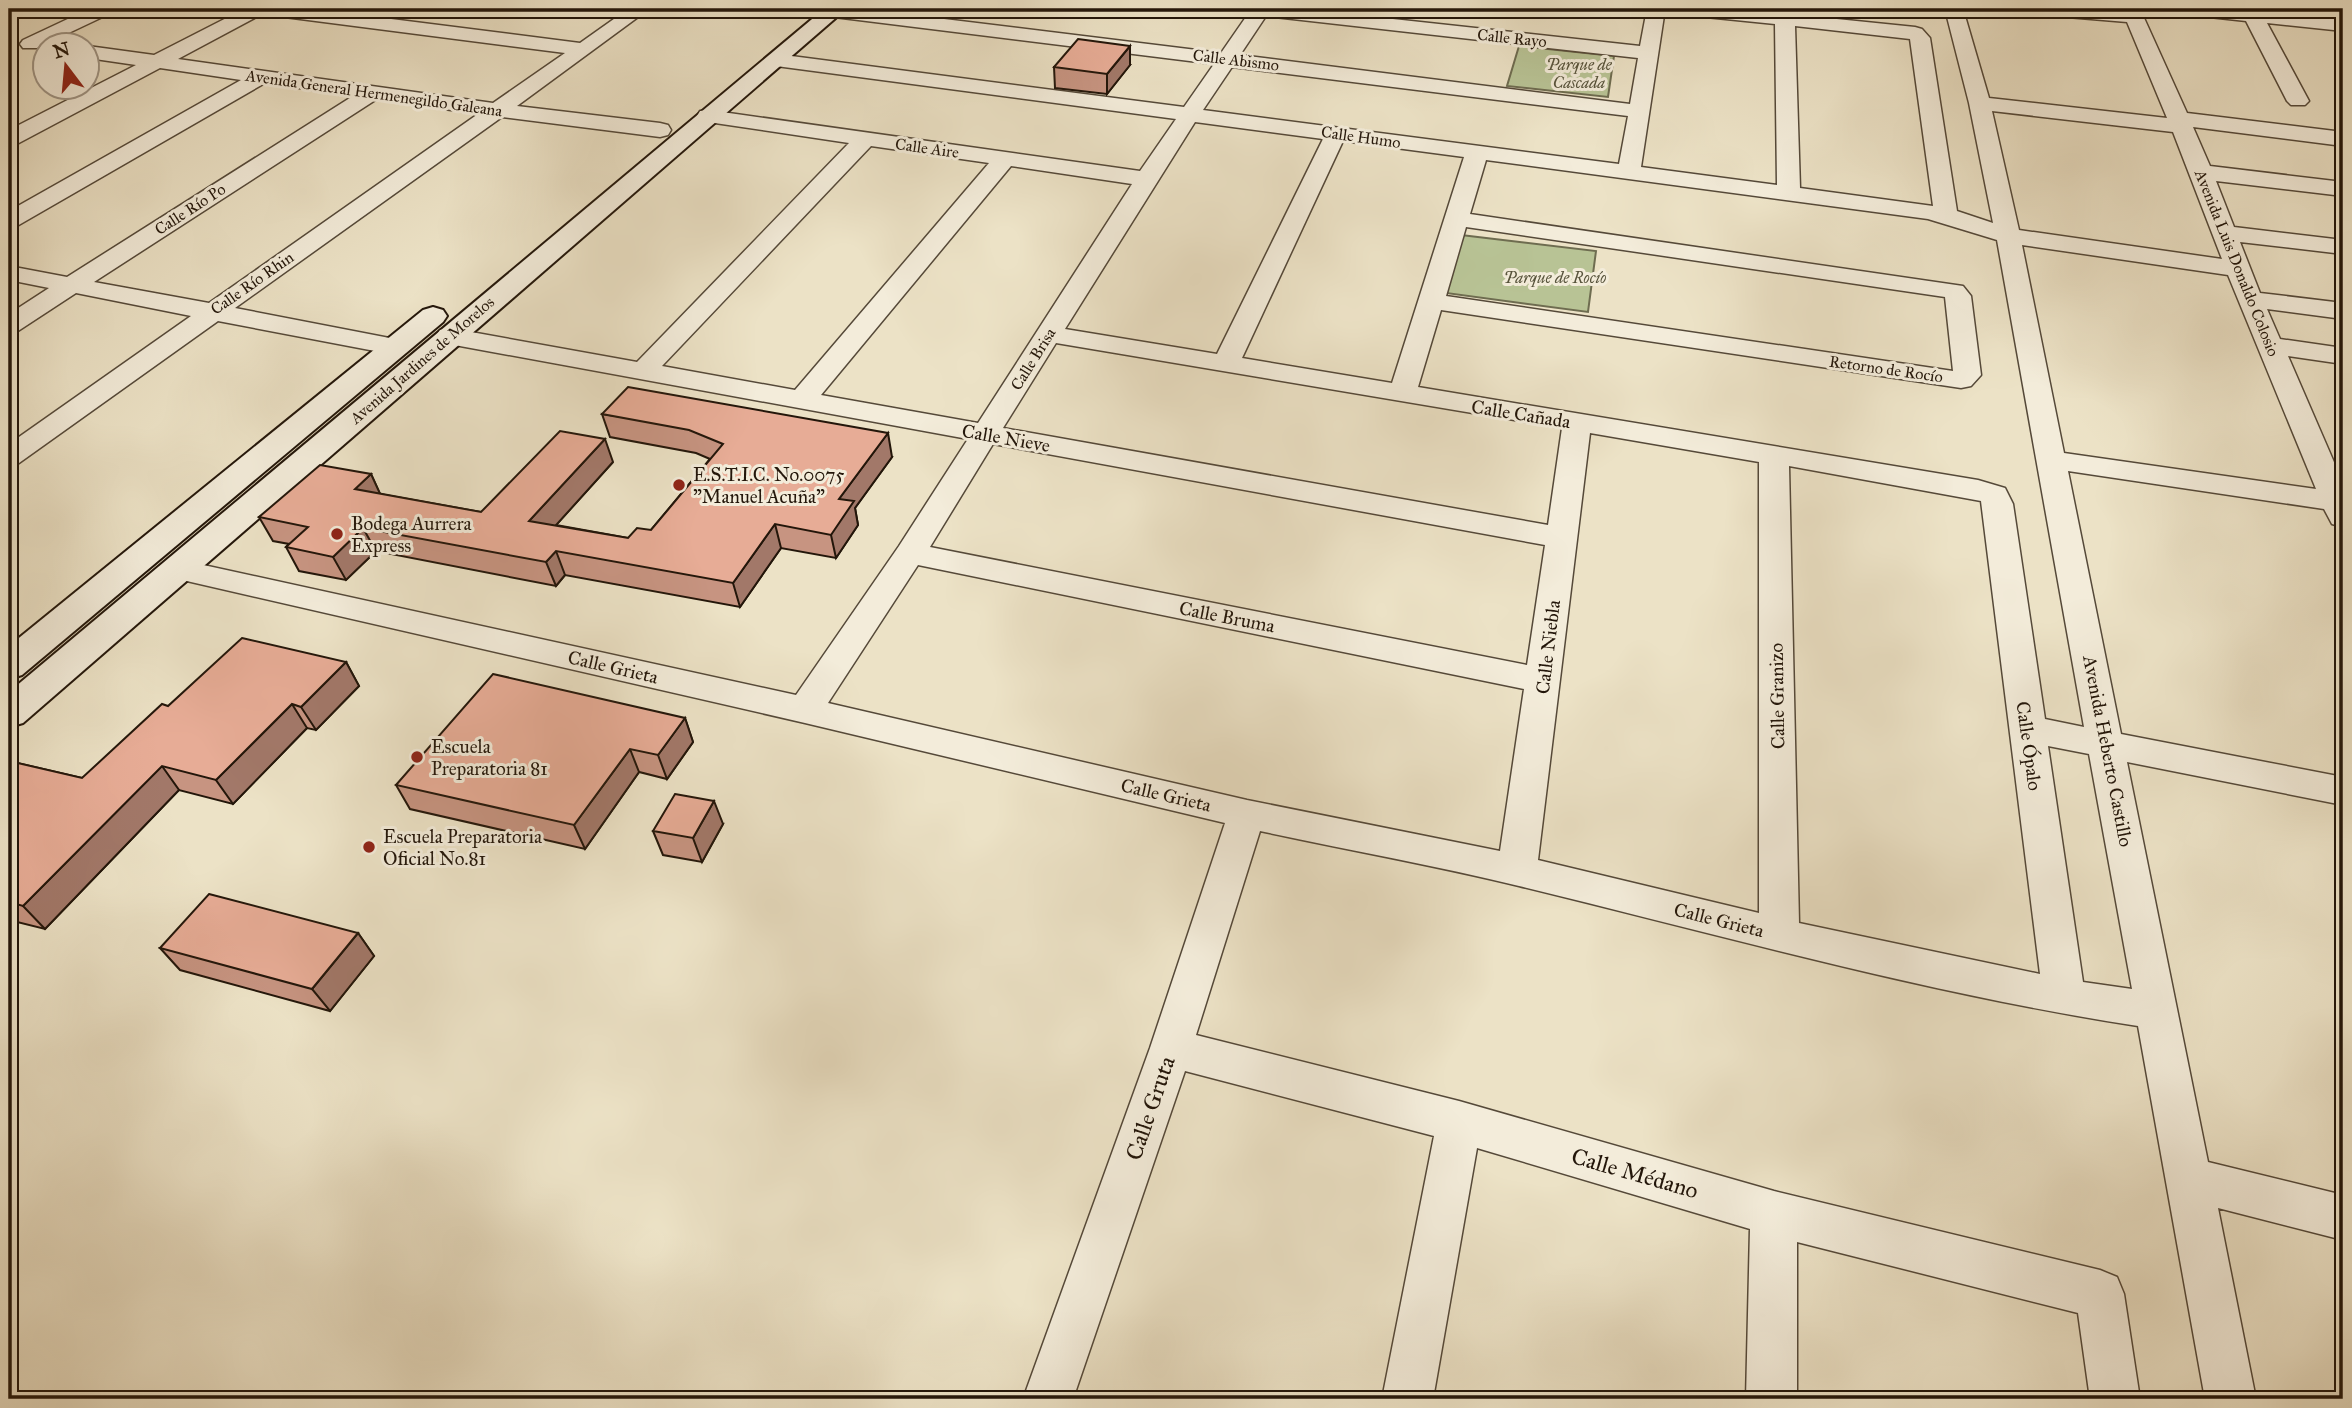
<svg xmlns="http://www.w3.org/2000/svg" width="2352" height="1408" viewBox="0 0 2352 1408" font-family="'IM FELL Great Primer',serif">
<style>
.green{fill:#b8c395;stroke:#6e6c50;stroke-width:2}
.lines{fill:none;stroke-linecap:round;stroke-linejoin:round}
.street-casing{stroke:#554939;stroke-width:3}
.secondary-casing{stroke:#23160a;stroke-width:4}
.street{fill:#f3ecda;fill-rule:evenodd}
.secondary{fill:#f3ecda;fill-rule:evenodd}
.wall{fill:#c79481;stroke:#23160a;stroke-width:2}
.shaded-wall{fill:#a27869;stroke:#23160a;stroke-width:2}
.building{fill:#e7ac96;stroke:#23160a;stroke-width:2}
.poi-dot{fill:#8f2418;stroke:#f3ecda;stroke-width:2.5}
.labels{text-anchor:middle;dominant-baseline:central;stroke-width:6;stroke-linejoin:round;paint-order:stroke}
.far-street-label{font-size:16px;fill:#23160a;stroke:#f3ecda}
.far-park-label{font-size:16px;font-style:italic;fill:#57533b;stroke:#f3ecda}
.street-label{font-size:19px;fill:#23160a;stroke:#f3ecda}
.poi-label{font-size:19px;fill:#23160a;stroke:#f3ecda;text-anchor:start}
.near-street-label{font-size:23px;fill:#23160a;stroke:#f3ecda}
</style>
<rect width="100%" height="100%" fill="#ece2c6"/>
<filter id="stains"><feTurbulence type="fractalNoise" baseFrequency=".00286" numOctaves="4"/><feColorMatrix values="0 0 0 0 .2 0 0 0 0 .09 0 0 0 0 .02 0 0 0 .5 -.17"/></filter>
<radialGradient id="worn" r=".72"><stop offset=".6" stop-color="#630" stop-opacity="0"/><stop offset="1" stop-color="#630" stop-opacity=".3"/></radialGradient>
<!-- green -->
<g class="green">
<polygon points="1519,46 1614,56 1608,97 1507,86"/>
<polygon points="1461,235 1596,251 1588,312 1446,293"/>
</g>
<g class="lines">
<defs>
<g id="street">
<polygon points="89,9 113,9 111,13 37,48 23,48 20,44 23,40"/>
<path d="M 244,9 L 312,9 L 580,43 L 628,9 L 649,9 L 517,106 L 660,123 L 668,125 L 671,130 L 668,135 L 660,137 L 502,117 L 235,308 L 405,341 L 409,347 L 405,353 L 396,355 L 218,321 L 19,463 L 9,466 L 9,444 L 191,316 L 76,293 L 18,331 L 9,333 L 9,314 L 49,288 L 9,280 L 9,266 L 67,277 L 353,96 L 265,83 L 17,226 L 9,228 L 9,211 L 241,80 L 160,68 L 17,144 L 9,146 L 9,130 L 136,65 L 88,58 L 88,46 L 154,55 ZM 264,13 L 269,15 L 565,53 L 493,103 L 178,59 ZM 377,99 L 478,114 L 209,303 L 94,282 Z"/>
<path d="M 826,9 L 862,9 L 1221,53 L 1248,14 L 1243,9 L 1301,9 L 1640,46 L 1647,9 L 1665,9 L 1641,167 L 1777,185 L 1775,24 L 1686,15 L 1679,13 L 1677,9 L 1738,9 L 1915,27 L 1922,29 L 1930,38 L 1957,211 L 1993,223 L 1969,103 L 1945,9 L 1963,9 L 1989,98 L 2167,118 L 2127,22 L 2043,15 L 2034,9 L 2140,9 L 2187,113 L 2343,132 L 2343,146 L 2193,127 L 2210,166 L 2343,182 L 2343,196 L 2216,181 L 2234,227 L 2343,240 L 2343,254 L 2240,242 L 2260,293 L 2343,303 L 2343,319 L 2267,309 L 2280,339 L 2343,348 L 2343,364 L 2288,356 L 2343,483 L 2343,527 L 2332,524 L 2324,509 L 2068,471 L 2121,734 L 2343,777 L 2343,805 L 2127,762 L 2208,1162 L 2343,1195 L 2343,1240 L 2218,1208 L 2256,1399 L 2205,1399 L 2138,1026 C 1929,994 1725,936 1519,886 C 1434,865 1347,850 1260,831 L 1196,1035 L 1459,1101 L 1774,1191 L 2100,1270 L 2117,1277 L 2124,1294 L 2140,1399 L 2090,1399 L 2078,1313 L 1797,1242 L 1797,1399 L 1746,1399 L 1750,1229 L 1477,1148 L 1433,1399 L 1382,1399 L 1434,1136 L 1185,1071 L 1073,1399 L 1023,1399 L 1150,1048 L 1225,823 L 805,723 L 165,576 L 160,569 L 165,562 L 176,559 L 796,695 L 899,546 L 968,439 L 449,344 L 440,342 L 436,336 L 440,330 L 449,328 L 637,362 L 849,143 L 708,122 L 700,121 L 697,116 L 700,111 L 708,110 L 1140,171 L 1176,119 L 776,66 L 769,64 L 766,60 L 769,56 L 776,54 L 1184,107 L 1214,64 L 834,17 L 827,15 ZM 1266,16 L 1638,58 L 1630,104 L 1240,55 ZM 1795,26 L 1910,39 L 1933,206 L 1800,188 ZM 1232,67 L 1628,116 L 1619,164 L 1203,110 ZM 1992,111 L 2173,132 L 2222,259 L 2019,230 ZM 1195,122 L 1323,139 L 1217,354 L 1065,329 ZM 1343,141 L 1464,157 L 1392,383 L 1242,358 ZM 871,146 L 989,163 L 795,390 L 662,366 ZM 1486,160 L 1928,219 L 1997,240 L 2084,727 L 2045,719 L 2013,504 L 2005,488 L 1978,480 L 1418,387 L 1441,310 L 1961,388 L 1971,386 L 1981,375 L 1971,296 L 1963,286 L 1470,214 ZM 1011,166 L 1132,184 L 978,423 L 821,395 ZM 1466,227 L 1945,297 L 1953,371 L 1446,296 ZM 2022,245 L 2228,275 L 2316,489 L 2064,453 ZM 1056,343 L 1562,428 L 1548,525 L 1003,428 ZM 1590,433 L 1759,462 L 1759,913 L 1538,860 ZM 993,444 L 1545,545 L 1527,665 L 930,547 ZM 1789,466 L 1981,501 L 2040,974 L 1799,923 ZM 918,565 L 1524,689 L 1500,851 L 1247,800 L 828,703 ZM 2048,746 L 2089,754 L 2132,989 L 2083,982 Z"/>
<polygon points="2182,9 2259,9 2343,19 2343,31 2267,23 2309,101 2305,105 2291,105 2287,101 2246,21 2191,15 2184,13"/>
</g>
<g id="secondary">
<polygon points="824,9 846,9 23,723 9,727 9,692"/>
<polygon points="433,307 443,310 447,316 443,322 22,675 9,679 9,646 423,310"/>
</g>
</defs>
<!-- street casing -->
<use href="#street" class="street-casing"/>
<!-- secondary casing -->
<use href="#secondary" class="secondary-casing"/>
<!-- street -->
<use href="#street" class="street"/>
<!-- secondary -->
<use href="#secondary" class="secondary"/>
</g>
<!-- wall -->
<g class="wall">
<polygon points="1130,65 1107,94 1055,88 1054,67"/>
<polygon points="602,414 892,457 855,508 858,525 836,558 781,548 740,607 565,575 556,586 376,551 346,580 299,571 286,547 289,544 273,541 259,517 371,474 380,494 481,512 613,462 556,525 628,538 651,530 710,459 696,453 610,437"/>
<polygon points="346,662 359,686 316,730 307,728 233,804 179,790 45,929 9,920 9,761 82,778"/>
<polygon points="685,718 693,742 667,779 639,772 585,849 410,809 396,785"/>
<polygon points="723,824 702,862 663,855 653,831"/>
<polygon points="358,933 374,956 330,1011 180,970 160,948"/>
</g>
<!-- shaded-wall -->
<g class="shaded-wall">
<polygon points="1130,46 1130,65 1107,94 1107,74"/>
<polygon points="888,433 892,457 855,508 858,525 836,558 831,535 839,499"/>
<polygon points="605,439 613,462 539,544 529,521"/>
<polygon points="371,474 382,498 355,489"/>
<polygon points="775,524 781,548 740,607 733,583"/>
<polygon points="363,528 376,551 346,580 333,557"/>
<polygon points="556,551 565,575 556,586 546,562"/>
<polygon points="346,662 359,686 316,730 301,707"/>
<polygon points="292,704 307,728 233,804 216,780"/>
<polygon points="685,718 693,742 667,779 658,755"/>
<polygon points="630,749 639,772 585,849 574,825"/>
<polygon points="162,766 179,790 45,929 23,906"/>
<polygon points="714,801 723,824 702,862 693,838"/>
<polygon points="358,933 374,956 330,1011 312,989"/>
</g>
<!-- building -->
<g class="building">
<polygon points="1078,39 1130,46 1107,74 1054,67"/>
<polygon points="628,387 888,433 839,499 854,501 831,535 775,524 733,583 556,551 546,562 363,528 333,557 286,547 308,527 259,517 320,465 371,474 355,489 481,512 560,431 605,439 529,521 628,538 637,528 651,530 723,444 689,430 602,414"/>
<polygon points="242,638 346,662 301,707 292,704 216,780 162,766 23,906 9,902 9,873 17,865 9,863 9,761 82,778 162,704 168,706"/>
<polygon points="493,674 685,718 658,755 630,749 574,825 396,785"/>
<polygon points="675,794 714,801 693,838 653,831"/>
<polygon points="209,894 358,933 312,989 160,948"/>
</g>
<!-- markers -->
<g class="poi-dot">
<circle cx="679" cy="485" r="7"/>
<circle cx="337" cy="534" r="7"/>
<circle cx="417" cy="757" r="7"/>
<circle cx="369" cy="847" r="7"/>
</g>
<g class="labels">
<!-- far-street labels -->
<g class="far-street-label">
<text transform="translate(1512 38) rotate(6)">Calle Rayo</text>
<text transform="translate(1236 60) rotate(7)">Calle Abismo</text>
<text transform="translate(374 93) rotate(8)">Avenida General Hermenegildo Galeana</text>
<text transform="translate(1361 137) rotate(8)">Calle Humo</text>
<text transform="translate(927 148) rotate(8)">Calle Aire</text>
<text transform="translate(190 209) rotate(-33)">Calle Río Po</text>
<text transform="translate(2237 263) rotate(68)">Avenida Luis Donaldo Colosio</text>
<text transform="translate(252 283) rotate(-35)">Calle Río Rhin</text>
<text transform="translate(1033 359) rotate(-58)">Calle Brisa</text>
<text transform="translate(422 360) rotate(-41)">Avenida Jardines de Morelos</text>
<text transform="translate(1886 369) rotate(8)">Retorno de Rocío</text>
</g>
<!-- far-park labels -->
<g class="far-park-label">
<text x="1579" y="64">Parque de<tspan x="1579" dy="18">Cascada</tspan></text>
<text x="1555" y="277">Parque de Rocío</text>
</g>
<!-- street labels -->
<g class="street-label">
<text transform="translate(1521 414) rotate(9)">Calle Cañada</text>
<text transform="translate(1006 438) rotate(10)">Calle Nieve</text>
<text transform="translate(1227 617) rotate(11)">Calle Bruma</text>
<text transform="translate(1548 647) rotate(-83)">Calle Niebla</text>
<text transform="translate(613 667) rotate(13)">Calle Grieta</text>
<text transform="translate(1777 696) rotate(-91)">Calle Granizo</text>
<text transform="translate(2029 746) rotate(82)">Calle Ópalo</text>
<text transform="translate(2108 751) rotate(79)">Avenida Heberto Castillo</text>
<text transform="translate(1166 795) rotate(13)">Calle Grieta</text>
<text transform="translate(1719 920) rotate(14)">Calle Grieta</text>
</g>
<!-- poi labels -->
<g class="poi-label">
<text x="693" y="474">E.S.T.I.C. No.0075<tspan x="693" dy="22">"Manuel Acuña"</tspan></text>
<text x="351" y="523">Bodega Aurrera<tspan x="351" dy="22">Express</tspan></text>
<text x="431" y="746">Escuela<tspan x="431" dy="22">Preparatoria 81</tspan></text>
<text x="383" y="836">Escuela Preparatoria<tspan x="383" dy="22">Oficial No.81</tspan></text>
</g>
<!-- near-street labels -->
<g class="near-street-label">
<text transform="translate(1150 1108) rotate(-71)">Calle Gruta</text>
<text transform="translate(1635 1173) rotate(16)">Calle Médano</text>
</g>
</g>
<!-- margin -->
<rect width="2352" height="1408" fill="none" stroke="#ece2c6" stroke-width="35"/>
<rect x="10" y="10" width="2331" height="1387" fill="none" stroke="#23160a" stroke-width="3.5"/>
<rect x="18" y="18" width="2317" height="1373" fill="none" stroke="#23160a" stroke-width="2"/>
<!-- north arrow -->
<g transform="translate(66 66) rotate(344)"><circle r="33" fill="#f3ecda" stroke="#a09687" stroke-width="2"/>
<path d="M0-5L12 26L0 18L-12 26Z" fill="#8f2418"/>
<text y="-10" font-size="19" font-weight="bold" text-anchor="middle" fill="#23160a">N</text>
</g>
<rect width="100%" height="100%" filter="url(#stains)"/>
<rect width="100%" height="100%" fill="url(#worn)"/>
</svg>
